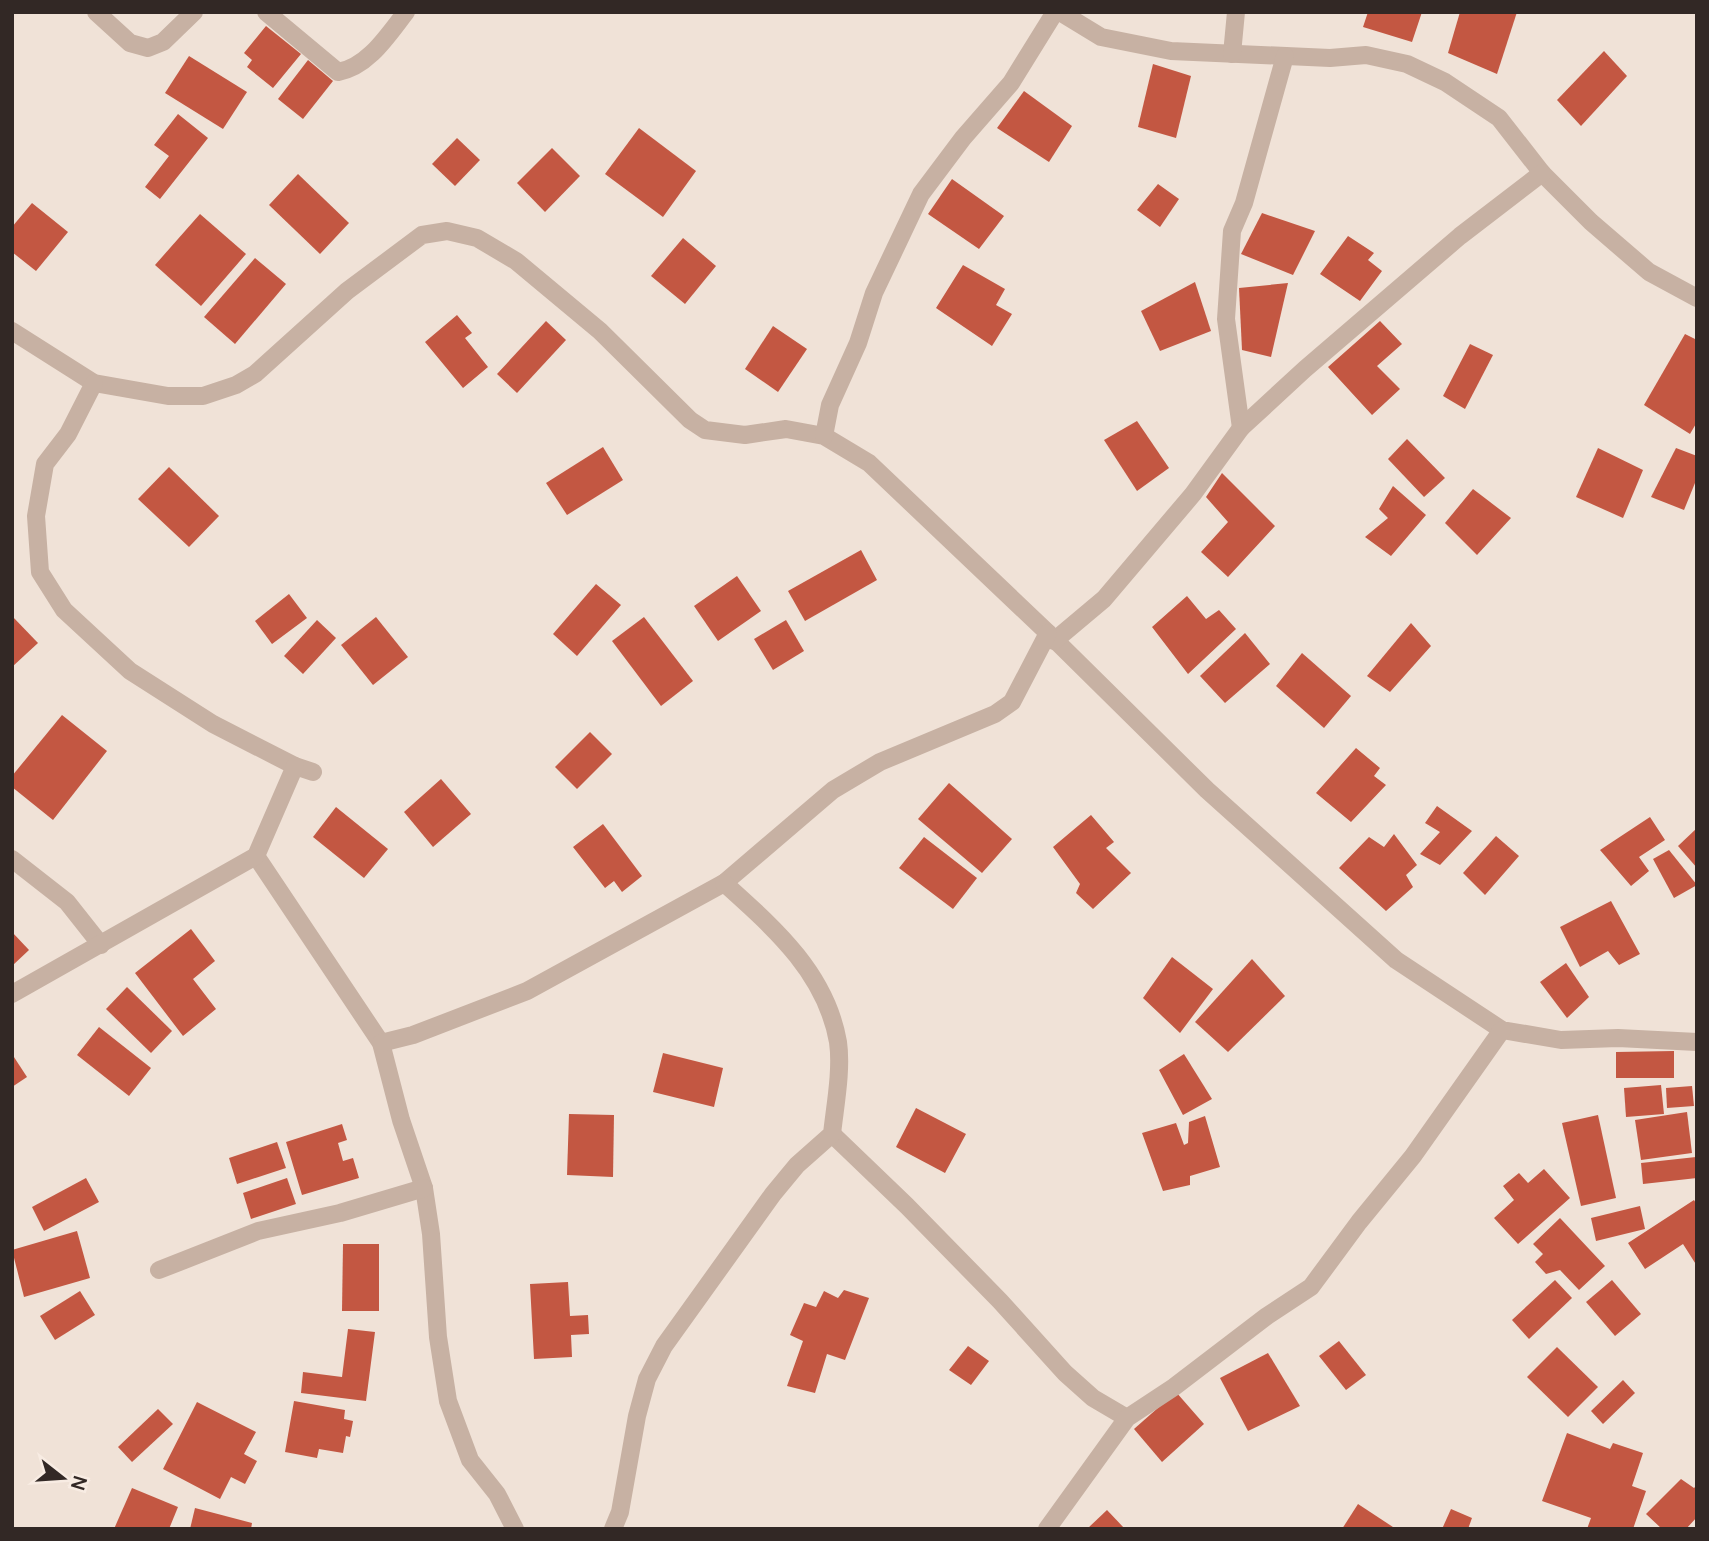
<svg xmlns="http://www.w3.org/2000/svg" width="1709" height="1541" viewBox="0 0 1709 1541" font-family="Manrope,sans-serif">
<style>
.building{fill:#c35742}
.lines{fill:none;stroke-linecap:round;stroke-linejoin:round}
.minor{stroke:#c7b1a3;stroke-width:18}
</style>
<rect width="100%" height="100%" fill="#f0e2d7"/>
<!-- building -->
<g class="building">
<polygon points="1368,12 1422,12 1412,42 1363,27"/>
<polygon points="1460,12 1517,12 1497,74 1448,53"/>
<polygon points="266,26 301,54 273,88 247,67 252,60 244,53"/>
<polygon points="1604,51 1627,76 1581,126 1557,100"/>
<polygon points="189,56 247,92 223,129 165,93"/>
<polygon points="308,60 333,81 303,119 278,99"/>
<polygon points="1153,64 1191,76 1176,138 1138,127"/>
<polygon points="1024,91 1072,126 1049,162 997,128"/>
<polygon points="178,114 208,138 160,199 145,187 169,156 154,145"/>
<polygon points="639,128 696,171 663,217 605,174"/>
<polygon points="457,138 480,160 455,186 432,164"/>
<polygon points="552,148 580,176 545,212 517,183"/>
<polygon points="298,174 349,223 320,254 269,205"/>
<polygon points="952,179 1004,216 979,249 928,214"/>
<polygon points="1158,184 1179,199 1160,227 1137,210"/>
<polygon points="32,203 68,232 36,271 12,252 12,227"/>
<polygon points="1262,213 1315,231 1293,275 1241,254"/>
<polygon points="200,214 246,254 201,306 155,265"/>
<polygon points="1348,236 1374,253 1368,260 1382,271 1360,301 1320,274"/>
<polygon points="683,238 716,266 685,304 651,276"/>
<polygon points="255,258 286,284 235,344 204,317"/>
<polygon points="963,265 1005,289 996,305 1012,314 992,346 936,308"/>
<polygon points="1195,282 1211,331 1160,351 1141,311"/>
<polygon points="1288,283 1271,357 1242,350 1239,288"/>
<polygon points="457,315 472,333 465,338 488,367 463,388 425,342"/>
<polygon points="546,321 566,340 517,393 497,374"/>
<polygon points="1380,321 1402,344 1377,366 1400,389 1372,415 1328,367"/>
<polygon points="773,326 807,349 778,392 745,369"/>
<polygon points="1685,334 1697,340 1697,422 1690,434 1644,405"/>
<polygon points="1470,344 1493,355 1465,409 1443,396"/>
<polygon points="1137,421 1169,468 1137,491 1104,440"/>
<polygon points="1407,439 1445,478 1424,497 1388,459"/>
<polygon points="603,447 623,480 567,515 546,483"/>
<polygon points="1598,448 1643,470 1623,518 1576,497"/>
<polygon points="1676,448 1697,456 1697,478 1684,510 1651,497"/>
<polygon points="169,467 219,516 189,547 138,499"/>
<polygon points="1222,473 1275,526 1228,577 1201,552 1228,522 1206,497"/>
<polygon points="1393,486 1426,515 1391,556 1365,537 1388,518 1379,509"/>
<polygon points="1473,489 1511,518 1477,555 1445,523"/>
<polygon points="861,550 877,580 805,621 788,591"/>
<polygon points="737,576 761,611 718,641 694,606"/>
<polygon points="596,584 621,605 577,656 553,634"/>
<polygon points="289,594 307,618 272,644 255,621"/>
<polygon points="1187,596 1206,619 1219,610 1236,629 1188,674 1152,627"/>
<polygon points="12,616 38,643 12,667"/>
<polygon points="376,617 408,657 373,685 341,645"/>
<polygon points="644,617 693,681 661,706 612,641"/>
<polygon points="317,620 336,638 303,674 284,656"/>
<polygon points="786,620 804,651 773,670 754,639"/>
<polygon points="1411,623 1431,646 1390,692 1367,676"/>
<polygon points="1245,633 1270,664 1225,703 1200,676"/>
<polygon points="1302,653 1351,696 1324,728 1276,686"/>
<polygon points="62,715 107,751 53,820 12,787 12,776"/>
<polygon points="590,732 612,754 577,789 555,767"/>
<polygon points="1356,748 1380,768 1374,776 1386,785 1351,822 1316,793"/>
<polygon points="441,779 471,814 433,847 404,812"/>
<polygon points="949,783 1012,839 982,873 918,819"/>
<polygon points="1437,806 1472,831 1440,865 1420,854 1440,832 1425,823"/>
<polygon points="336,807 388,849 364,878 313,837"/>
<polygon points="1091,815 1114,842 1106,848 1131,873 1093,909 1076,893 1080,884 1053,847"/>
<polygon points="1650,817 1665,840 1639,857 1649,871 1631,886 1600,850"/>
<polygon points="603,824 642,876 622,892 614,881 605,888 573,847"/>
<polygon points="1697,828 1697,868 1678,846"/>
<polygon points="1394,834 1417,865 1406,875 1413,887 1386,911 1339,868 1369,837 1384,847"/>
<polygon points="1496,836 1519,856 1485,895 1463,873"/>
<polygon points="924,837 977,878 953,909 899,868"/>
<polygon points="1669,850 1697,885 1674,898 1653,859"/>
<polygon points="1611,901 1640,954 1619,965 1608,951 1580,967 1560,927"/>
<polygon points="191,929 215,961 193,979 216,1009 183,1036 135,973"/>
<polygon points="12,932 29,950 12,966"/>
<polygon points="1172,957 1213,989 1180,1033 1143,998"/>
<polygon points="1252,959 1285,996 1228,1052 1195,1022"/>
<polygon points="1566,963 1589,997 1567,1018 1540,982"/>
<polygon points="127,987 172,1031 151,1053 106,1009"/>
<polygon points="99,1027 151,1068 129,1096 77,1055"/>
<polygon points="1674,1051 1674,1078 1616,1078 1616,1052"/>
<polygon points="663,1053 723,1068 714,1107 653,1092"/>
<polygon points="12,1054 27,1077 12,1087"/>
<polygon points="1184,1054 1212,1099 1183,1115 1159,1070"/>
<polygon points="1661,1085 1664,1114 1626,1117 1624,1088"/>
<polygon points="1692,1086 1694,1106 1667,1108 1666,1088"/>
<polygon points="916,1108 966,1134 945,1173 896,1147"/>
<polygon points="1687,1112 1692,1153 1641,1160 1635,1120"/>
<polygon points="569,1114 614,1115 613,1177 567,1175"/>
<polygon points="1598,1115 1616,1198 1581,1206 1562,1123"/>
<polygon points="1205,1116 1220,1167 1190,1176 1190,1185 1163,1191 1142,1133 1176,1123 1184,1145 1188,1143 1189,1122"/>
<polygon points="342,1124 347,1140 338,1143 343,1161 353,1158 359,1178 302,1195 286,1142"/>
<polygon points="277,1142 286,1168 237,1184 229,1158"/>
<polygon points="1696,1157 1697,1178 1643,1184 1641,1163"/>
<polygon points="1544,1169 1570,1198 1518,1244 1494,1218 1514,1200 1503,1186 1519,1173 1528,1183"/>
<polygon points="86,1178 99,1202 44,1231 32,1207"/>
<polygon points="287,1178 296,1204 251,1219 243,1193"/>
<polygon points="1694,1200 1697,1205 1697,1266 1683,1244 1645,1269 1628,1243"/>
<polygon points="1640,1206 1645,1229 1596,1241 1591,1218"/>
<polygon points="1560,1218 1605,1266 1579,1290 1560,1270 1546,1274 1535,1262 1543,1254 1533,1244"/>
<polygon points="77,1231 90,1278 24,1297 12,1250"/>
<polygon points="343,1244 379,1244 379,1311 342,1311"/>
<polygon points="1555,1280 1572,1298 1529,1339 1512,1320"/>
<polygon points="1612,1280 1641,1314 1615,1336 1586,1302"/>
<polygon points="568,1282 570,1316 588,1315 589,1334 571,1335 572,1357 534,1359 530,1284"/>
<polygon points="844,1290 869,1298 845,1360 827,1354 815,1393 787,1386 803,1341 790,1335 804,1303 816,1307 824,1291 838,1298"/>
<polygon points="80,1291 95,1315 55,1340 40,1316"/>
<polygon points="348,1329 375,1332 366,1401 301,1393 303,1372 342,1377"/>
<polygon points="1339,1341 1366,1375 1346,1390 1319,1356"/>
<polygon points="968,1346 989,1361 971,1385 949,1370"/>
<polygon points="1557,1347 1598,1387 1568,1417 1527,1377"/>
<polygon points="1268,1353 1300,1406 1248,1431 1220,1378"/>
<polygon points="1623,1380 1635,1393 1603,1424 1591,1411"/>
<polygon points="1176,1392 1204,1424 1162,1462 1134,1429"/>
<polygon points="294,1401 345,1410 344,1419 353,1421 350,1437 346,1436 343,1453 319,1449 317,1458 285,1452"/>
<polygon points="197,1402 256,1432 244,1454 257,1461 245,1484 231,1477 220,1499 163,1469"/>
<polygon points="158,1409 173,1424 132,1462 118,1447"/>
<polygon points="1567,1433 1610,1449 1613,1443 1643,1453 1632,1486 1646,1491 1633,1529 1587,1529 1591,1518 1542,1501"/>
<polygon points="1681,1479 1694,1488 1697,1485 1697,1517 1686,1529 1662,1529 1646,1514"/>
<polygon points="132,1488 178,1507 169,1529 114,1529"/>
<polygon points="1358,1504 1396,1529 1342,1529"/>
<polygon points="195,1508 252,1523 251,1529 190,1529"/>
<polygon points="1451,1509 1472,1518 1468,1529 1442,1529"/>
<polygon points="1107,1510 1125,1529 1087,1529"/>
</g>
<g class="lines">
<!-- minor -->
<g class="minor">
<polyline points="96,12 130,43 148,48 163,42 194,12"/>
<path d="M 266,12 L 338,72 C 368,67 388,35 406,12"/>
<polyline points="1060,12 1101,37 1171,51 1330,58 1366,55 1407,64 1445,82 1499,118 1542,173 1591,222 1649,272 1697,298"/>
<polyline points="1232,54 1236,12"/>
<polyline points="12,331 94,383 168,396 203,396 236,385 255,374 347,291 422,235 447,231 477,238 516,261 600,331 690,420 705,430 745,435 786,429 824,436 869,463 1048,633 1207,790 1396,960 1502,1030 1561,1040 1618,1038 1697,1042"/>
<polyline points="94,383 68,434 45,464 36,516 40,572 64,610 130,671 213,724 295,766 313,772"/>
<polyline points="1241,428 1226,319 1232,231 1244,203 1285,56"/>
<polyline points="824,436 830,405 858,343 874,293 921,194 963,138 1011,83 1055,12"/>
<polyline points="1054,641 1104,599 1193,494 1241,428 1305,369 1460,236 1542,173"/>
<polyline points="256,856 381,1043 401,1120 424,1188 431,1234 438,1337 448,1401 470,1460 497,1494 515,1529"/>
<polyline points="12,859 67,902 101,945"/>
<polyline points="12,994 256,856 295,766"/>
<polyline points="381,1043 413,1035 527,991 724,883 833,790 880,762 995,714 1012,702 1048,633"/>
<polyline points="832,1134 907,1206 1000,1301 1065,1373 1093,1398 1127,1418"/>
<polyline points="159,1270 258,1231 340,1213 424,1188"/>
<path d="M 613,1529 L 620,1512 L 637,1416 L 647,1379 L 664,1346 L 773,1194 L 797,1165 L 832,1134 C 835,1106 842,1070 838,1042 C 826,973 774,928 724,883"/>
<polyline points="1047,1529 1127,1418 1174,1387 1267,1316 1311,1287 1359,1222 1413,1156 1502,1030"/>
</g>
</g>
<!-- border -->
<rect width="1709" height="1541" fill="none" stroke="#322825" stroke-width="28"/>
<!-- north arrow -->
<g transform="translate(63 1478) rotate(107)" stroke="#f8ece3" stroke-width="5" paint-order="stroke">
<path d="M0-5L12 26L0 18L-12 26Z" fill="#322825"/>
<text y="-10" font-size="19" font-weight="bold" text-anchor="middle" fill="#322825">N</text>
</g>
</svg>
